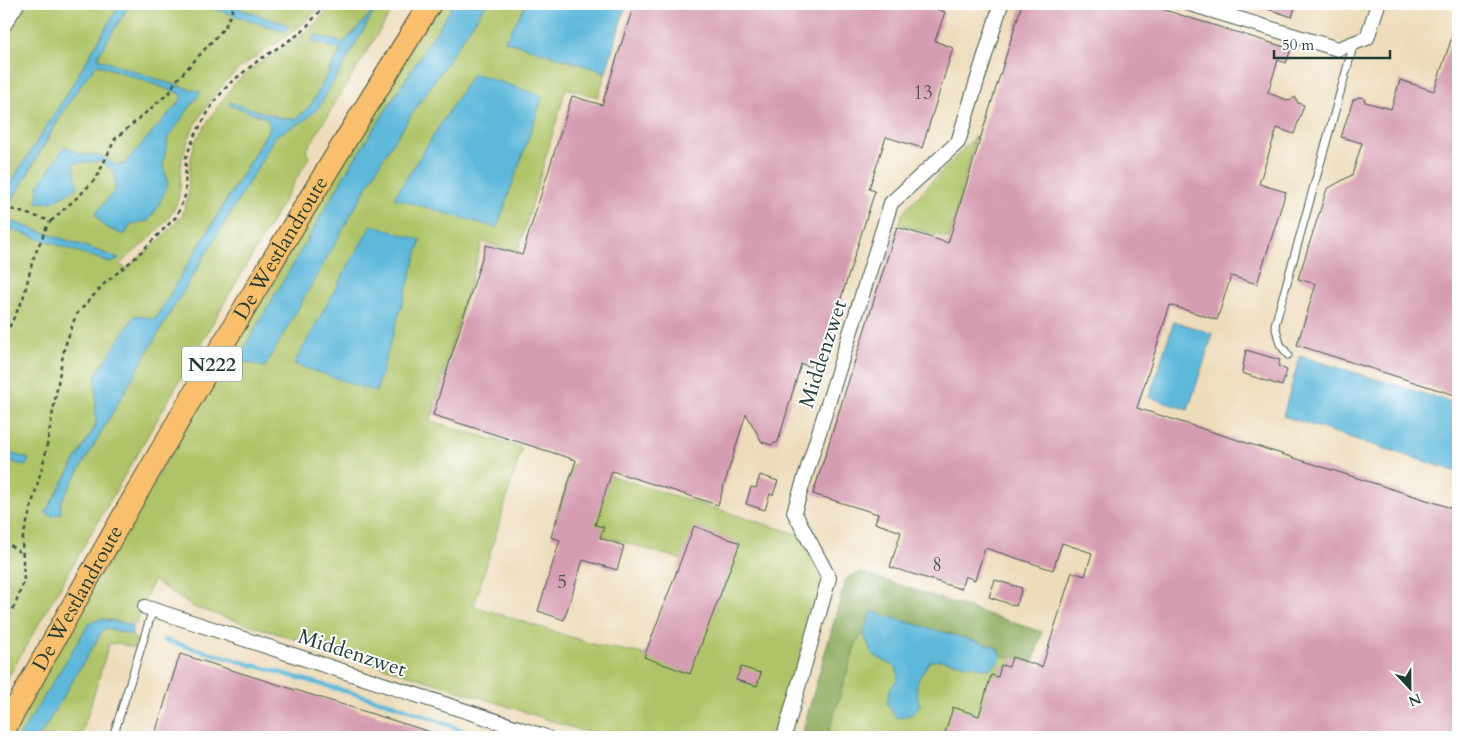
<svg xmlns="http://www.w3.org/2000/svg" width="1462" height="741" viewBox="0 0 1462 741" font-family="Cardo,serif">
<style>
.green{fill:#afc468;stroke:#67804e;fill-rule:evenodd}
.forest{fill:#8baa5c;stroke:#557448}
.water{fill:#5db8da;stroke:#3e7a87}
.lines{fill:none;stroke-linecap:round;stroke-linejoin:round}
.stream{stroke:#5db8da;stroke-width:4.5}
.building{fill:#d59db1}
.lane-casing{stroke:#3e5548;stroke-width:9}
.street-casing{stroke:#3e5548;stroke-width:16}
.primary-casing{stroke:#3e5548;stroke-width:24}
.path{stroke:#3e5548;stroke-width:2.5;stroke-dasharray:4 4;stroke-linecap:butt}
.lane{stroke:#fff;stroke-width:7}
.street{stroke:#fff;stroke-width:14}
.primary{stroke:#f9bf6d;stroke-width:22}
.labels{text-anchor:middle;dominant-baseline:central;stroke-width:4;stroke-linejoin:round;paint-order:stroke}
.number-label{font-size:19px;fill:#4c5553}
.shield{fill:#fff;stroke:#627771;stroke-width:1}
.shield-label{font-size:20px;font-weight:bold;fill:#1f3d34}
.street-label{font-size:21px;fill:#1f3d34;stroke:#fff}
</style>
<rect width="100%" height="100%" fill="#fff"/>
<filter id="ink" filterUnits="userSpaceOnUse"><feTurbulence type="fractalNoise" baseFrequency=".02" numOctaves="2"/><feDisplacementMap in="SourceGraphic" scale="10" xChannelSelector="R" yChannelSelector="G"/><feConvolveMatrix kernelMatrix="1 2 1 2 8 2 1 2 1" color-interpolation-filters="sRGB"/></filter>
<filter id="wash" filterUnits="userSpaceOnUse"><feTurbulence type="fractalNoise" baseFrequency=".0096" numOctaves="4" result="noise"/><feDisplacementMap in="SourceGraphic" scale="20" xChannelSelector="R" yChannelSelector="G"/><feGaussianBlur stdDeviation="1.12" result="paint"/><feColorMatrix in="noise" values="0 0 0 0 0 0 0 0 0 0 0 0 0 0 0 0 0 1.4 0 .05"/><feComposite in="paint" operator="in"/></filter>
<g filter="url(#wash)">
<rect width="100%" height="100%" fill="#eddcba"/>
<!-- green -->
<g class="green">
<polygon points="22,4 120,4 73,84 15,176 4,198 4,33"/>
<path d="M 130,4 L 199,4 L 285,32 L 247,11 L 225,4 L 321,4 C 294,41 247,53 219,89 C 203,110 188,132 182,159 C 179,176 183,195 173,211 C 161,231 136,249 119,265 L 127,268 L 161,239 L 182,216 L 188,196 L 190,163 L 195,141 L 223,99 L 235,83 L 255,66 L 303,35 L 323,16 L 332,4 L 396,4 L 306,151 L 309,157 L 4,684 L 4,590 L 8,591 L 11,584 L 4,581 L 4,459 L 26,466 L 29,459 L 4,451 L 4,227 L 112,263 L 119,258 L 4,219 L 4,213 L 20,188 L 75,91 L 96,64 L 181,94 L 181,100 L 124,164 L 115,165 L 102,156 L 80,154 L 65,146 L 58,158 L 72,163 L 101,161 L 115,172 L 115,190 L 96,214 L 105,227 L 125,235 L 131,224 L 147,221 L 168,184 L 163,165 L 168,138 L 200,92 L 168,83 L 99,59 L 99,54 ZM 374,10 L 343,68 L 304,121 L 275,135 L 258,167 L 162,327 L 61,502 L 45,513 L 96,425 L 96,375 L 155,319 L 270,127 L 268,119 L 230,105 L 230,103 L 281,118 L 296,119 L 311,105 L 341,49 L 313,41 L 343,43 Z"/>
<polygon points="436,4 454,4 350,166 238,360 388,150 486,4 526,4 505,41 606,72 598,97 566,88 518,252 482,242 430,421 522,448 474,606 599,646 639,653 688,671 724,576 674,557 555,522 573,464 803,536 825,577 779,737 600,737 507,706 193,607 153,580 136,624 132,625 112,620 102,619 90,622 19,737 4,737"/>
<polygon points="976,136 949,239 899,224 903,212"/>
<polygon points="107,628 132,635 136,639 134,648 118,643 109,644 81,737 39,737 103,630"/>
<polygon points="864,634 872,654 897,668 898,679 890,689 916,694 917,681 930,661 943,660 987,669 1002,656 1001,655 1033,663 1010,737 827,737 857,640"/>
</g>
<!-- forest -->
<polygon class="forest" points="860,572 1042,632 1033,663 1001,655 996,647 872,612 864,634 857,640 827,737 801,737 846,579"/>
<!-- water -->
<g class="water">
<path d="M 120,4 L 130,4 L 99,54 L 99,59 L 168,83 L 201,92 L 168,138 L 163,165 L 168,184 L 158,207 L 148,221 L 131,224 L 124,235 L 105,227 L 95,214 L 115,190 L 115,172 L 101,161 L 73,163 L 78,187 L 52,202 L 37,203 L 38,186 L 65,146 L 80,154 L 102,156 L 115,165 L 124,164 L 181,100 L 181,94 L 97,64 C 59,109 36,164 4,213 L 4,198 L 15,176 L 73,84 Z"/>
<polygon points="199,4 225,4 289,25 285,32"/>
<polygon points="454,4 486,4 388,150 265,367 237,360 350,166"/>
<polygon points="526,4 626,4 606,72 505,41"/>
<polygon points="376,8 319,107 304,121 275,136 258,167 162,327 61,502 61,513 53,516 45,513 96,425 96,375 135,315 155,319 270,128 267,118 229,105 230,102 281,118 296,119 311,105 341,50 312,41 315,35 344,43"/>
<polygon points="473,73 543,96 497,228 394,198"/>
<polygon points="4,219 119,258 112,263 4,227"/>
<polygon points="371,225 421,240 376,392 294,364"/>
<polygon points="1174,321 1213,334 1188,410 1149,397"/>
<polygon points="1300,356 1458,404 1458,472 1283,416"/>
<polygon points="4,451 29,459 26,466 4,459"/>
<path d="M 872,612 L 996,647 L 1002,656 L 994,667 L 987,669 L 943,660 L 930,661 C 919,678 912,684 920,705 L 911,715 L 896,718 L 887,703 L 890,689 L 898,679 L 897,668 L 872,654 L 864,634 Z"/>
<polygon points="102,619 132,625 132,635 107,628 103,630 39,737 19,737 90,622"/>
</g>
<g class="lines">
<!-- stream -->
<polyline class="stream" points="164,640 395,705 481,737"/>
</g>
<g id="blocks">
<!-- building -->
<g class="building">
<polygon points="634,4 927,4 927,6 945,12 935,41 953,48 922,148 886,137 869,189 875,191 821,362 814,360 812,367 801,364 778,442 771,445 762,442 746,414 718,505 612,471 595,525 604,527 600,538 624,546 617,570 583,560 564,620 538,611 560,540 551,537 576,460 433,415 486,245 522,255 572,96 602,105"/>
<polygon points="1022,4 1145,4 1291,49 1286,63 1278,60 1268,93 1290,101 1295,97 1298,103 1304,105 1294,134 1277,128 1259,184 1286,192 1257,284 1231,276 1217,320 1170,305 1137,408 1458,510 1458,737 958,737 945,733 953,707 979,716 991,675 998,677 1001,665 1009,667 1012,657 1042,667 1072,572 1085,576 1092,553 1062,543 1053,570 985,548 975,580 965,576 961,589 890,567 901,532 875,523 878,514 813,494 897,227 948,243"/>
<polygon points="1260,4 1296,4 1292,17 1259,6"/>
<polygon points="1456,25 1458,25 1458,396 1297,345 1316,284 1298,279 1327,189 1352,175 1362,143 1341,137 1353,100 1359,97 1364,98 1365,102 1391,109 1400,80 1434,91"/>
<polygon points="1246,350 1280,360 1278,366 1287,370 1282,386 1242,373"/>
<polygon points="760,475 778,481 773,495 770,494 765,510 746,504 751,487 756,488"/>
<polygon points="694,526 740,543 690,674 644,657"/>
<polygon points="995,580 1022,588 1016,606 989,597"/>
<polygon points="180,654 437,734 436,737 154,737"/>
<polygon points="741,667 761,673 757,686 736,680"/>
</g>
</g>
</g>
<g filter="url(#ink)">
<use href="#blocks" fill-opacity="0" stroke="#3e5548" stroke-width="1"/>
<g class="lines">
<defs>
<g id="lane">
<polyline points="1288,355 1280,344 1275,325 1354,43"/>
<polyline points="113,737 153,609"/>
</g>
<g id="street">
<polyline points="1190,4 1338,49 1367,38 1378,4"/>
<polyline points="4,25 17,4"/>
<polyline points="145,607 546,737"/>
<polyline points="784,737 829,578 794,512 891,203 958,142 1001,4"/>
</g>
<g id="primary">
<path id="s1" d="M 4,730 C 139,483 281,241 430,4"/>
</g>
</defs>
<!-- lane casing -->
<use href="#lane" class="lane-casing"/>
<!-- street casing -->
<use href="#street" class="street-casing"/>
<!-- primary casing -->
<use href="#primary" class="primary-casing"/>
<!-- path -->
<g class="path">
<polyline points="4,207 51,221 48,224 33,259 23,299 4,338"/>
<polyline points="51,221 81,194 97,177 115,139 170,92 175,82 225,27 235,4"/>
<polyline points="4,540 23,555"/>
<polyline points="4,623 15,605 24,581 22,541 45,456 64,349 76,315 104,284 135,258 176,217 185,196 186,157 195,135 214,102 229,84 259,60 302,32 326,4"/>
</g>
<!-- lane -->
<use href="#lane" class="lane"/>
<!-- street -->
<use href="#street" class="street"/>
<!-- primary -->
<use href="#primary" class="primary"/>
</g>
</g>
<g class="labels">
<!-- number labels -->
<g class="number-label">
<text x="923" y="93">13</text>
<text x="937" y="565">8</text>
<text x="562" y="582">5</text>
</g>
<!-- shield labels -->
<rect class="shield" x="182" y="346.5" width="60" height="35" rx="4"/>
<g class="shield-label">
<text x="212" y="364">N222</text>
</g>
<!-- street labels -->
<g class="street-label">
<text stroke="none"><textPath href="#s1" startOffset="556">De Westlandroute</textPath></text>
<text transform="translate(823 354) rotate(-72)">Middenzwet</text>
<text stroke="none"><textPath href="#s1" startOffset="151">De Westlandroute</textPath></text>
<text transform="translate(352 653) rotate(18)">Middenzwet</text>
</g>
</g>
<!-- margin -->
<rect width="1462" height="741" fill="none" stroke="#fff" stroke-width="20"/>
<!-- north arrow -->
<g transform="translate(1410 688) rotate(158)" stroke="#ffffff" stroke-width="4" paint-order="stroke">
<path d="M0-4L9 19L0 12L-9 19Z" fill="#1f3d34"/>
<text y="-8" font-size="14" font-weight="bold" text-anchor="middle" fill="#1f3d34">N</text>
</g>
<!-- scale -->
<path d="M1274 50v8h116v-8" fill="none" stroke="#1f3d34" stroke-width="2.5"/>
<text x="1282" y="50" font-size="15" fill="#1f3d34" stroke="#ffffff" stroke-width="4" paint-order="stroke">50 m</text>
</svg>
